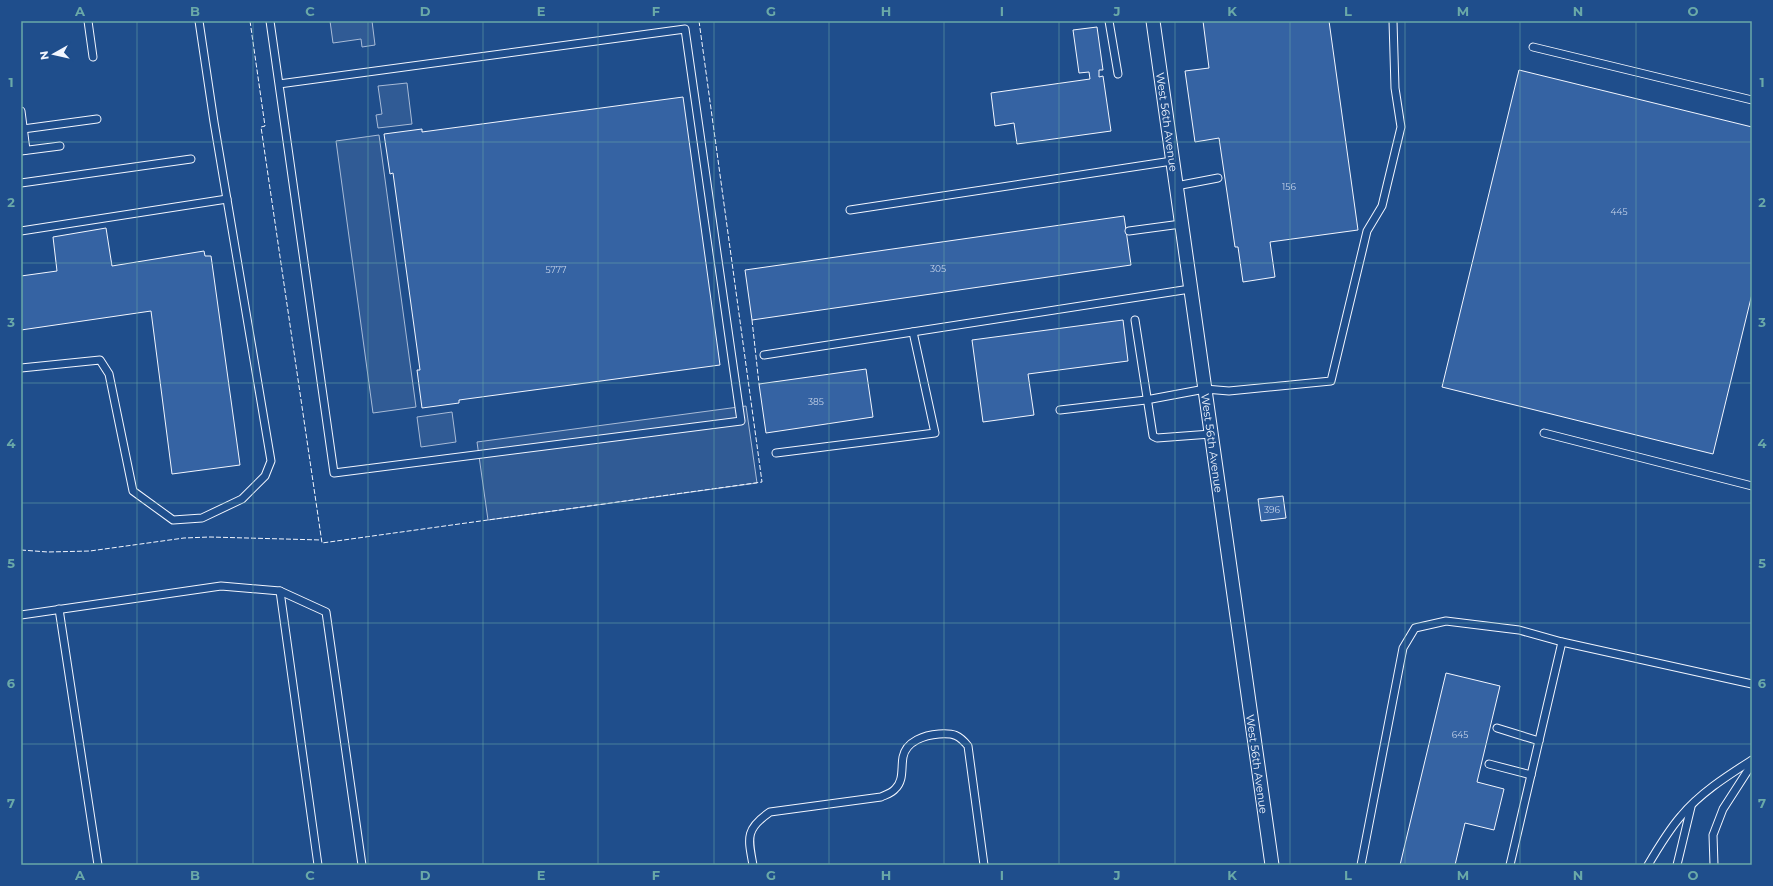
<svg xmlns="http://www.w3.org/2000/svg" width="1773" height="886" viewBox="0 0 1773 886" font-family="Montserrat,sans-serif">
<style>
.parking{fill:#305b95;stroke:#a8bbd7}
.building{fill:#3563a3;stroke:#f2f6ff}
.lines{fill:none;stroke-linecap:round;stroke-linejoin:round}
.lane-casing{stroke:#f2f6ff;stroke-width:9}
.street-casing{stroke:#f2f6ff;stroke-width:15}
.lane{stroke:#1f4e8c;stroke-width:7}
.street{stroke:#1f4e8c;stroke-width:13}
.fence{stroke:#f2f6ff;stroke-width:1;stroke-dasharray:5 2;stroke-linecap:butt}
.grid{fill:none;stroke:#6aa9a8;stroke-width:1;stroke-opacity:0.55}
.labels{text-anchor:middle;dominant-baseline:central;stroke-width:3;stroke-linejoin:round;paint-order:stroke}
.number-label{font-size:9px;fill:#c3d1e8}
.street-label{font-size:11px;fill:#f2f6ff;stroke:#1f4e8c}
.neatline{fill:none;stroke:#6aa9a8;stroke-width:1.5}
.grid-label{font-size:13px;text-anchor:middle;font-weight:bold;fill:#6aa9a8}
</style>
<rect width="100%" height="100%" fill="#1f4e8c"/>
<!-- parking -->
<g class="parking">
<polygon points="330,21 372,21 375,45 362,47 361,39 333,43"/>
<polygon points="407,83 412,124 378,128 376,115 382,114 378,86"/>
<polygon points="379,135 416,407 373,413 336,141"/>
<polygon points="746,406 757,483 488,520 477,442"/>
<polygon points="452,412 456,442 421,447 417,417"/>
</g>
<!-- building -->
<g class="building">
<polygon points="1203,21 1329,21 1358,230 1270,242 1275,277 1243,282 1238,247 1235,247 1219,138 1195,142 1185,71 1209,68"/>
<polygon points="1097,27 1103,70 1099,70 1099,77 1103,76 1111,131 1017,144 1014,123 995,126 991,93 1090,79 1089,72 1079,73 1073,30"/>
<polygon points="1519,70 1752,127 1752,294 1713,454 1442,387"/>
<polygon points="683,97 720,365 459,400 459,403 422,408 417,370 420,370 393,173 390,174 384,134 422,129 422,132"/>
<polygon points="1124,216 1131,265 752,320 745,270"/>
<polygon points="106,228 112,266 204,251 205,256 211,256 240,465 172,474 151,311 21,330 21,276 57,271 53,237"/>
<polygon points="1123,320 1128,361 1028,374 1034,415 983,422 972,340"/>
<polygon points="866,369 873,417 766,433 759,384"/>
<polygon points="1283,496 1286,518 1261,521 1258,499"/>
<polygon points="1446,673 1500,686 1477,782 1504,789 1494,830 1465,823 1455,865 1400,865"/>
</g>
<g class="lines">
<defs>
<g id="lane">
<polyline points="88,21 93,57"/>
<polyline points="270,21 334,473 741,421 685,29 279,84"/>
<polyline points="1109,21 1118,74"/>
<polyline points="1533,47 1752,100"/>
<polyline points="21,111 26,150"/>
<polyline points="23,129 97,119"/>
<polyline points="21,151 60,146"/>
<polyline points="21,183 191,159"/>
<polyline points="1176,186 1218,178"/>
<polyline points="850,210 1172,161"/>
<polyline points="21,231 227,199"/>
<polyline points="1129,231 1181,224"/>
<polyline points="1135,320 1153,436 1157,438 1211,434"/>
<polyline points="764,355 1190,289"/>
<polyline points="21,368 100,360 109,374 133,491 173,520 202,518 242,499 265,476 271,461 214,122 199,21"/>
<polyline points="1060,410 1146,400 1205,389 1229,391 1331,381 1367,231 1382,206 1401,127 1395,88 1393,21"/>
<polyline points="1544,433 1752,486"/>
<polyline points="776,453 935,433 913,332"/>
<polyline points="280,591 318,865"/>
<polyline points="59,609 98,865"/>
<polyline points="21,615 221,586 280,591 326,612 362,865"/>
<polyline points="1497,728 1539,741"/>
<polyline points="1489,764 1531,775"/>
<path d="M 753,865 C 748,838 745,829 770,812 L 881,797 C 885,795 892,793 895,789 C 904,781 901,768 903,757 C 906,741 925,735 939,734 C 954,733 959,735 968,746 L 984,865"/>
<polyline points="1361,865 1403,648 1415,628 1446,621 1519,630 1562,642"/>
<polyline points="1510,865 1562,642 1752,684"/>
<path d="M 1648,865 C 1658,848 1668,831 1681,816 C 1700,793 1727,776 1752,760"/>
<polyline points="1677,865 1691,807"/>
<polyline points="1714,865 1713,835 1723,809 1752,764"/>
</g>
<polyline id="street" points="1153,21 1272,865"/>
</defs>
<!-- lane casing -->
<use href="#lane" class="lane-casing"/>
<!-- street casing -->
<use href="#street" class="street-casing"/>
<!-- lane -->
<use href="#lane" class="lane"/>
<!-- street -->
<use href="#street" class="street"/>
<!-- fence -->
<g class="fence">
<polyline points="250,21 265,126 261,127 322,543 762,482 699,21"/>
<polyline points="752,320 759,384"/>
<polyline points="21,550 48,552 90,551 184,538 210,537 321,540"/>
</g>
</g>
<!-- grid -->
<path class="grid" d="M 137,21 L 137,865M 253,21 L 253,865M 368,21 L 368,865M 483,21 L 483,865M 598,21 L 598,865M 714,21 L 714,865M 829,21 L 829,865M 944,21 L 944,865M 1059,21 L 1059,865M 1175,21 L 1175,865M 1290,21 L 1290,865M 1405,21 L 1405,865M 1520,21 L 1520,865M 1636,21 L 1636,865M 21,142 L 1752,142M 21,263 L 1752,263M 21,383 L 1752,383M 21,503 L 1752,503M 21,623 L 1752,623M 21,744 L 1752,744"/>
<g class="labels">
<!-- number labels -->
<g class="number-label">
<text x="1289" y="186">156</text>
<text x="1619" y="211">445</text>
<text x="938" y="268">305</text>
<text x="556" y="269">5777</text>
<text x="816" y="401">385</text>
<text x="1272" y="509">396</text>
<text x="1460" y="734">645</text>
</g>
<!-- street labels -->
<g class="street-label">
<text transform="translate(1167 122) rotate(82)">West 56th Avenue</text>
<text transform="translate(1212 443) rotate(82)">West 56th Avenue</text>
<text transform="translate(1257 764) rotate(82)">West 56th Avenue</text>
</g>
</g>
<!-- border -->
<rect width="1773" height="886" fill="none" stroke="#1f4e8c" stroke-width="44"/>
<!-- north arrow -->
<g transform="translate(54 54) rotate(262)" stroke="#1f4e8c" stroke-width="3" paint-order="stroke">
<path d="M0-3L7 15L0 10L-7 15Z" fill="#f2f6ff"/>
<text y="-6" font-size="11" font-weight="bold" text-anchor="middle" fill="#f2f6ff">N</text>
</g>
<rect x="22" y="22" width="1729" height="842" class="neatline"/>
<g class="grid-label">
<text x="80" y="16">A</text>
<text x="195" y="16">B</text>
<text x="310" y="16">C</text>
<text x="425" y="16">D</text>
<text x="541" y="16">E</text>
<text x="656" y="16">F</text>
<text x="771" y="16">G</text>
<text x="886" y="16">H</text>
<text x="1002" y="16">I</text>
<text x="1117" y="16">J</text>
<text x="1232" y="16">K</text>
<text x="1348" y="16">L</text>
<text x="1463" y="16">M</text>
<text x="1578" y="16">N</text>
<text x="1693" y="16">O</text>
<text x="11" y="87">1</text>
<text x="1762" y="87">1</text>
<text x="11" y="207">2</text>
<text x="1762" y="207">2</text>
<text x="11" y="327">3</text>
<text x="1762" y="327">3</text>
<text x="11" y="448">4</text>
<text x="1762" y="448">4</text>
<text x="11" y="568">5</text>
<text x="1762" y="568">5</text>
<text x="11" y="688">6</text>
<text x="1762" y="688">6</text>
<text x="11" y="808">7</text>
<text x="1762" y="808">7</text>
<text x="80" y="880">A</text>
<text x="195" y="880">B</text>
<text x="310" y="880">C</text>
<text x="425" y="880">D</text>
<text x="541" y="880">E</text>
<text x="656" y="880">F</text>
<text x="771" y="880">G</text>
<text x="886" y="880">H</text>
<text x="1002" y="880">I</text>
<text x="1117" y="880">J</text>
<text x="1232" y="880">K</text>
<text x="1348" y="880">L</text>
<text x="1463" y="880">M</text>
<text x="1578" y="880">N</text>
<text x="1693" y="880">O</text>
</g>
</svg>
